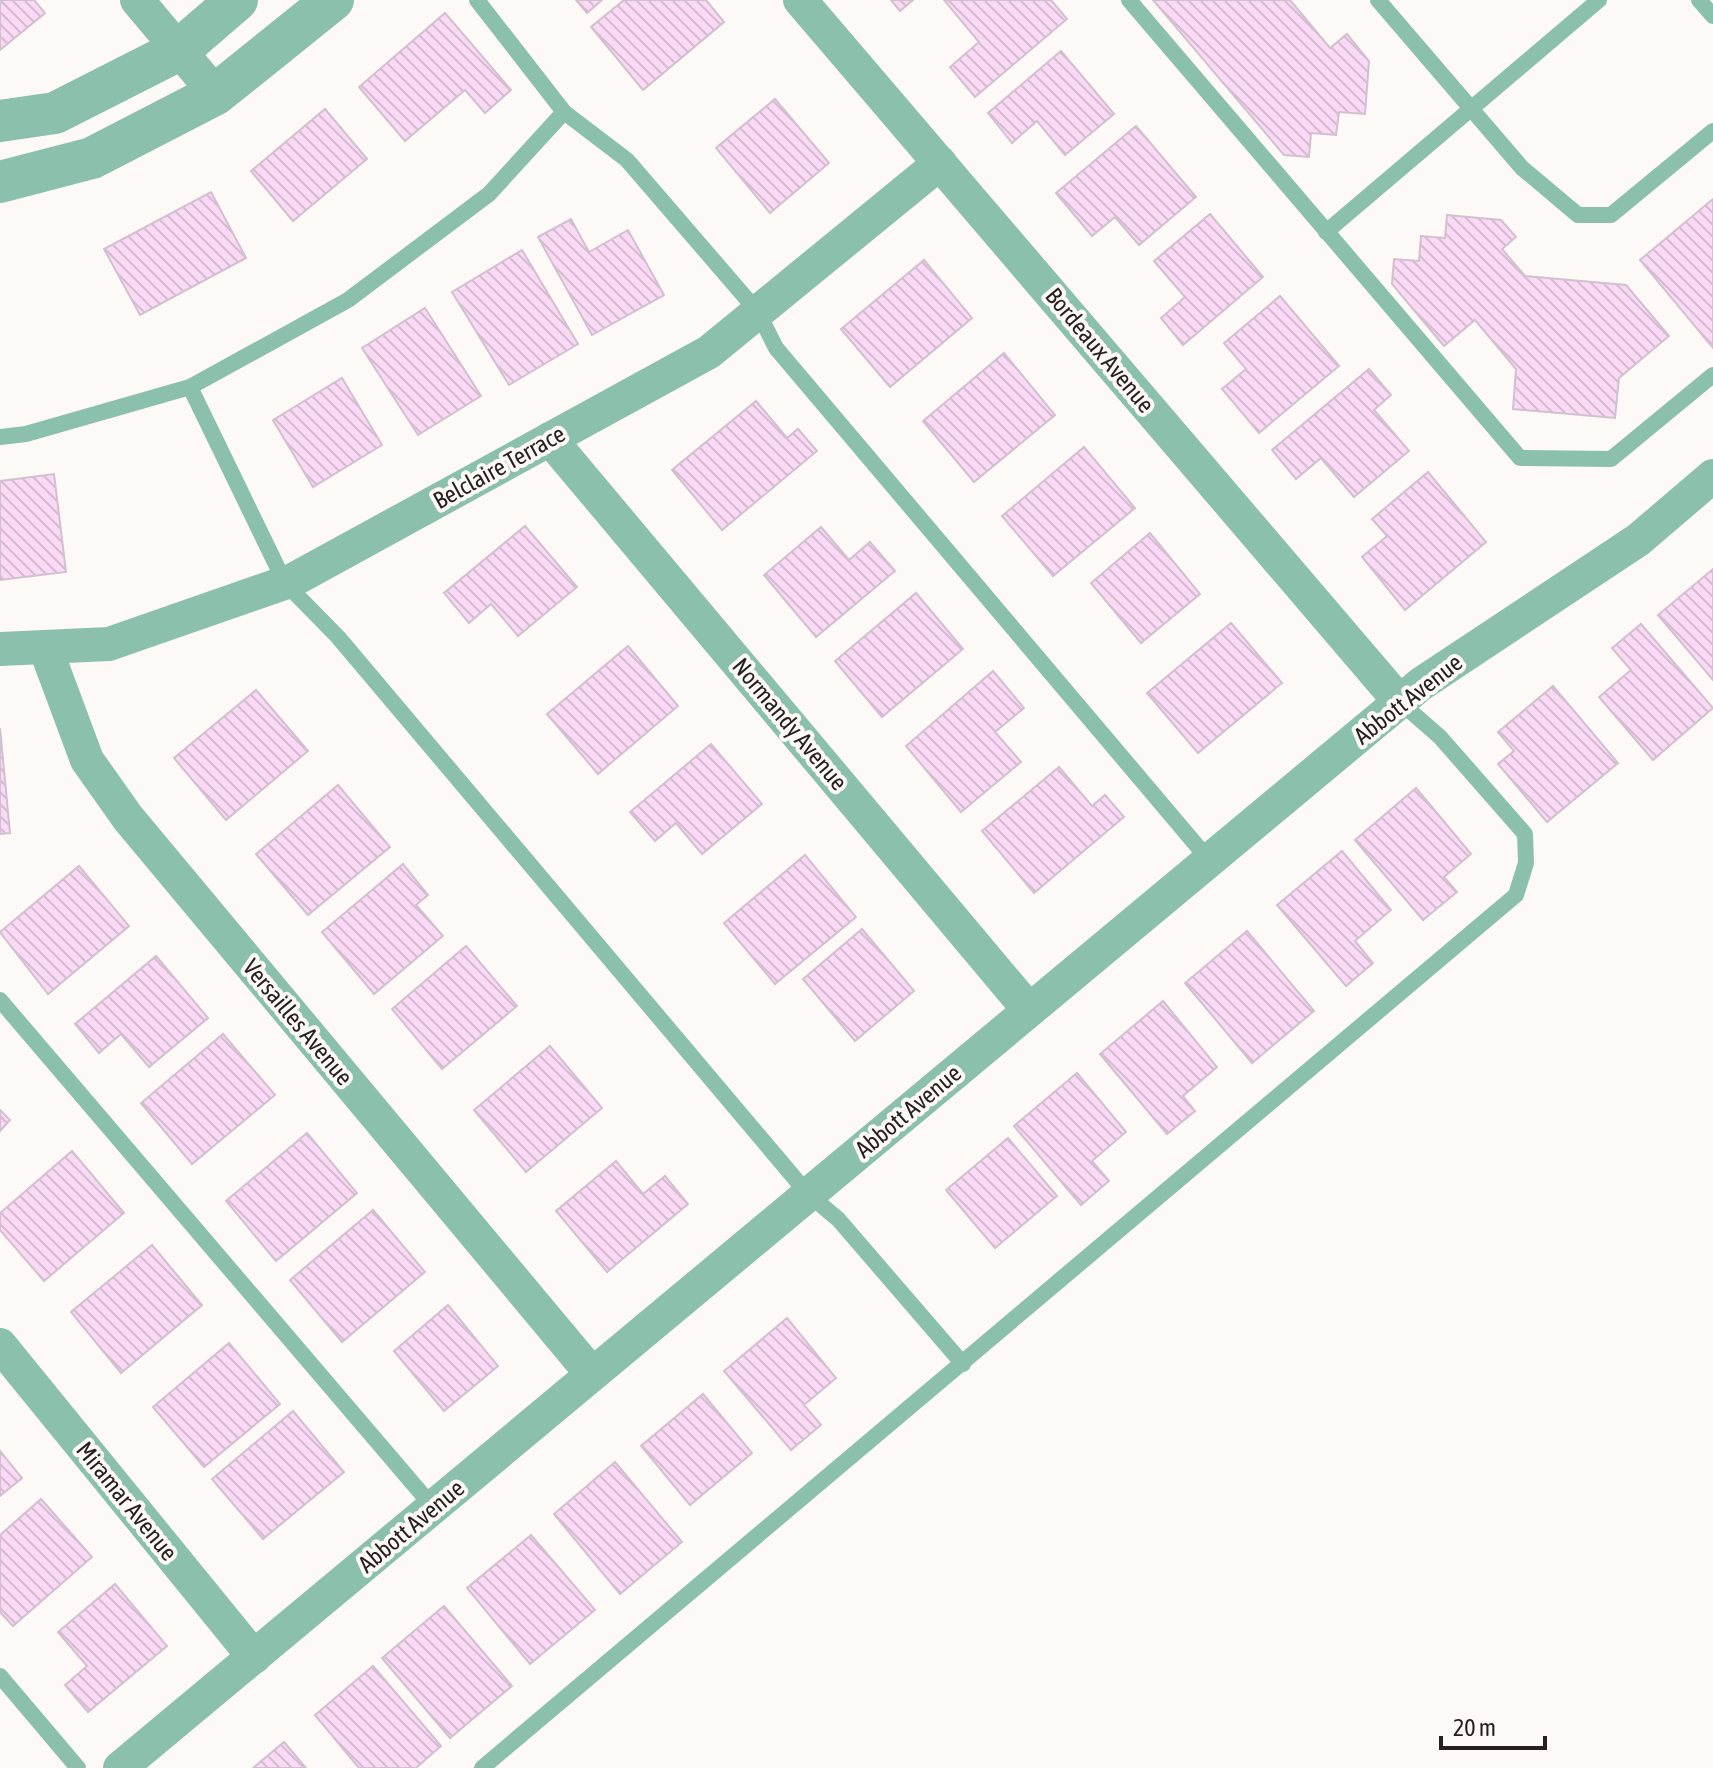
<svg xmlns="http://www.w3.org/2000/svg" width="1713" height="1768" viewBox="0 0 1713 1768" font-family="'Asap Condensed',sans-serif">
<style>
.building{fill:url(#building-back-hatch);stroke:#d1c1ce;stroke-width:2}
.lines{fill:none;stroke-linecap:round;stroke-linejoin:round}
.service{stroke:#8bc1ac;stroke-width:16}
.minor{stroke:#8bc1ac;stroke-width:34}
.tertiary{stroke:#8bc1ac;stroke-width:42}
.labels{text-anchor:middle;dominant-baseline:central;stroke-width:8;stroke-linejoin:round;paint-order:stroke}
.street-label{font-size:24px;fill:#27211d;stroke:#fdf9f7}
</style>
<defs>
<pattern id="building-back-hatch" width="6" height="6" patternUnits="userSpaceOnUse" patternTransform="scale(2)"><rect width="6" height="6" fill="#fad9f4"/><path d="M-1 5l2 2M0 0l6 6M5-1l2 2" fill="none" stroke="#d6bad1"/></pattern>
</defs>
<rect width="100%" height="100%" fill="#fdf9f7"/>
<!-- building -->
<g class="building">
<polygon points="0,0 34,0 45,13 0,50"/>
<polygon points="576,0 602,0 587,13"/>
<polygon points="624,0 706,0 724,22 643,90 591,27"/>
<polygon points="891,0 913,0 900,11"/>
<polygon points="944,0 1051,0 1067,19 975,97 950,67 979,42"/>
<polygon points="1153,0 1290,0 1330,48 1347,34 1369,61 1365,114 1339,112 1336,135 1311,133 1309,157 1284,155"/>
<polygon points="445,13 511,90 485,113 465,90 405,141 359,87"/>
<polygon points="1061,51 1114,114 1065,155 1037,121 1012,143 988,113"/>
<polygon points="775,99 829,163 770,213 716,148"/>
<polygon points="325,109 367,159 293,221 251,171"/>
<polygon points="1136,126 1196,197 1139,245 1115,217 1092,236 1056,193"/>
<polygon points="211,192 246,258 140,315 104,249"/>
<polygon points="1713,199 1713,348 1640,260"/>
<polygon points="1210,214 1263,277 1183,345 1161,318 1185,297 1154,261"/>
<polygon points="1447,215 1501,220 1516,237 1502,249 1525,276 1626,285 1669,336 1619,378 1615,418 1513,409 1516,369 1475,320 1444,346 1392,284 1394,259 1419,261 1421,236 1445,238"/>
<polygon points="571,219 589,252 628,230 664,295 592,335 538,237"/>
<polygon points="522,250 578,344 509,385 452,292"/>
<polygon points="924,260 972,318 890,387 841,329"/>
<polygon points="1280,296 1339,366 1259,433 1222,389 1246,369 1224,343"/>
<polygon points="425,308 481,396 418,435 362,348"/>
<polygon points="1004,353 1055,415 974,482 923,421"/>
<polygon points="1369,369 1391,395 1374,410 1409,451 1354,497 1321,458 1296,479 1272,450"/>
<polygon points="342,378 382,445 313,487 273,420"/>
<polygon points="756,401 787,438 798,429 817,451 722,530 672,470"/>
<polygon points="1084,447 1135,508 1053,576 1002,516"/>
<polygon points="1428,472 1486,542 1405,610 1362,557 1387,536 1372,519"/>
<polygon points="54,474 66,572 0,580 0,481"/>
<polygon points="525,526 577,587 518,636 491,604 469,623 444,593"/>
<polygon points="821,527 849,560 870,542 895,571 816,637 764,575"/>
<polygon points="1150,533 1200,594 1141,643 1091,583"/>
<polygon points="1713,569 1713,680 1658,615"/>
<polygon points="916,593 963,649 882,717 835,661"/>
<polygon points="1231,623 1282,683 1198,753 1147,693"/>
<polygon points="1641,624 1713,708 1653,760 1599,697 1631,670 1612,648"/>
<polygon points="628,646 678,706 598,774 547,714"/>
<polygon points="993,671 1024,708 995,732 1021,762 961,812 906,746"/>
<polygon points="1553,686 1618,763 1547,822 1498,764 1514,751 1498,732"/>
<polygon points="256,690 308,751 226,820 174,758"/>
<polygon points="0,728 10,833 0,834"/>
<polygon points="711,744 762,804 702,854 676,823 655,841 630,812"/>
<polygon points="1059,767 1092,806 1105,795 1124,817 1034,893 982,831"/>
<polygon points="338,785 390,847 308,915 256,854"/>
<polygon points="1416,788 1471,854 1444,877 1457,892 1423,920 1355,840"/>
<polygon points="1342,851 1391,910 1355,941 1373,963 1346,986 1277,905"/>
<polygon points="805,855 856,917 775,984 724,923"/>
<polygon points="403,864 428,895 416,905 443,936 374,994 322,932"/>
<polygon points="79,866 129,926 48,994 0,932"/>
<polygon points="862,929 914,991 855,1041 803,979"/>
<polygon points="1247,931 1314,1011 1252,1063 1185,983"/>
<polygon points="466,946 517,1006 442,1069 392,1009"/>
<polygon points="156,956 208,1018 149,1067 121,1034 99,1053 75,1024"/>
<polygon points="1163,1001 1217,1067 1183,1096 1195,1111 1167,1134 1100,1054"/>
<polygon points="223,1034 275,1095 192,1164 141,1103"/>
<polygon points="550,1046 602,1108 526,1172 474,1110"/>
<polygon points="1077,1073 1126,1132 1092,1161 1109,1181 1081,1205 1014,1126"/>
<polygon points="0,1110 10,1120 0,1131"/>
<polygon points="307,1133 357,1193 276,1261 226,1201"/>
<polygon points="1008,1138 1057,1196 995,1248 946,1190"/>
<polygon points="72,1151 124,1213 44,1281 0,1230 0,1213"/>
<polygon points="616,1161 643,1194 665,1176 688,1204 607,1272 556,1211"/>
<polygon points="373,1210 425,1272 342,1342 290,1280"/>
<polygon points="152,1245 202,1305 121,1373 71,1312"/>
<polygon points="448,1305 498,1366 444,1411 394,1351"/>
<polygon points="787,1318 836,1378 804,1405 821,1425 791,1450 724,1371"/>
<polygon points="229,1343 280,1404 204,1467 153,1407"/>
<polygon points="703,1394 752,1453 690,1505 641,1446"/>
<polygon points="293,1411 344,1472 263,1539 212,1479"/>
<polygon points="0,1451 22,1478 0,1496"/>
<polygon points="615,1462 682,1542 620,1594 554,1514"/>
<polygon points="41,1499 92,1557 13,1626 0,1612 0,1535"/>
<polygon points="531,1535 595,1610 530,1664 467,1588"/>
<polygon points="115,1584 167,1646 88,1712 65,1685 87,1666 58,1632"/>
<polygon points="444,1606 512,1686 450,1738 382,1658"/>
<polygon points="373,1666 441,1746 416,1768 359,1768 315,1715"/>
<polygon points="284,1742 306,1768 253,1768"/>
</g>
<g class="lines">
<!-- service -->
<g class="service">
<polyline points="477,0 564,112 627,160 758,312 776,348 1209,860"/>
<polyline points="1129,0 1520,458 1611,459 1713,375"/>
<polyline points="1378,0 1522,168 1578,215 1611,215 1713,131"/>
<polyline points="1699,0 1713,16"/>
<polyline points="1326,232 1599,0"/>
<polyline points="190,387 348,300 489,194 564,112"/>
<polyline points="0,437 26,434 190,387 285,583 338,637 808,1194 838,1219 963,1364"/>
<polyline points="0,1000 433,1507"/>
<polyline points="0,1676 78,1768"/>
<polyline points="482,1768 1516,895 1526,863 1525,834 1440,737 1400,702"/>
</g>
<!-- minor -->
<g class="minor">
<polyline points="137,0 216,94"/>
<polyline points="800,0 1400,702"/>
<polyline points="550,439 1029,1010"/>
<polyline points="45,647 87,760 128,818 592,1374"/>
<polyline points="0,649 109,644 293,580 709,352 940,163"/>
<polyline points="0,1345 254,1657"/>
<polyline points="120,1768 1421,684 1638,540 1713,476"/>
</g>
<!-- tertiary -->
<g class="tertiary">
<polyline points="0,121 55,113 179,50 237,0"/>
<polyline points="0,182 92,158 216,94 333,0"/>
</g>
</g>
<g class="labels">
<!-- street labels -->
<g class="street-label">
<text transform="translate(1100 350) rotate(50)">Bordeaux Avenue</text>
<text transform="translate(499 467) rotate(-29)">Belclaire Terrace</text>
<text transform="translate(1408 699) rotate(-38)">Abbott Avenue</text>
<text transform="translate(790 724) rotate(50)">Normandy Avenue</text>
<text transform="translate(298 1022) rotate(50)">Versailles Avenue</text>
<text transform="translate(908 1111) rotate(-40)">Abbott Avenue</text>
<text transform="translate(127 1501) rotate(51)">Miramar Avenue</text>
<text transform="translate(411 1526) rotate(-40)">Abbott Avenue</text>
</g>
</g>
<!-- scale -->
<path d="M1441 1736v12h104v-12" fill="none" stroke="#27211d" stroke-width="4"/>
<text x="1453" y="1736" font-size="24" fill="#27211d" stroke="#fdf9f7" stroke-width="6" paint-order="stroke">20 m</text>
</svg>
